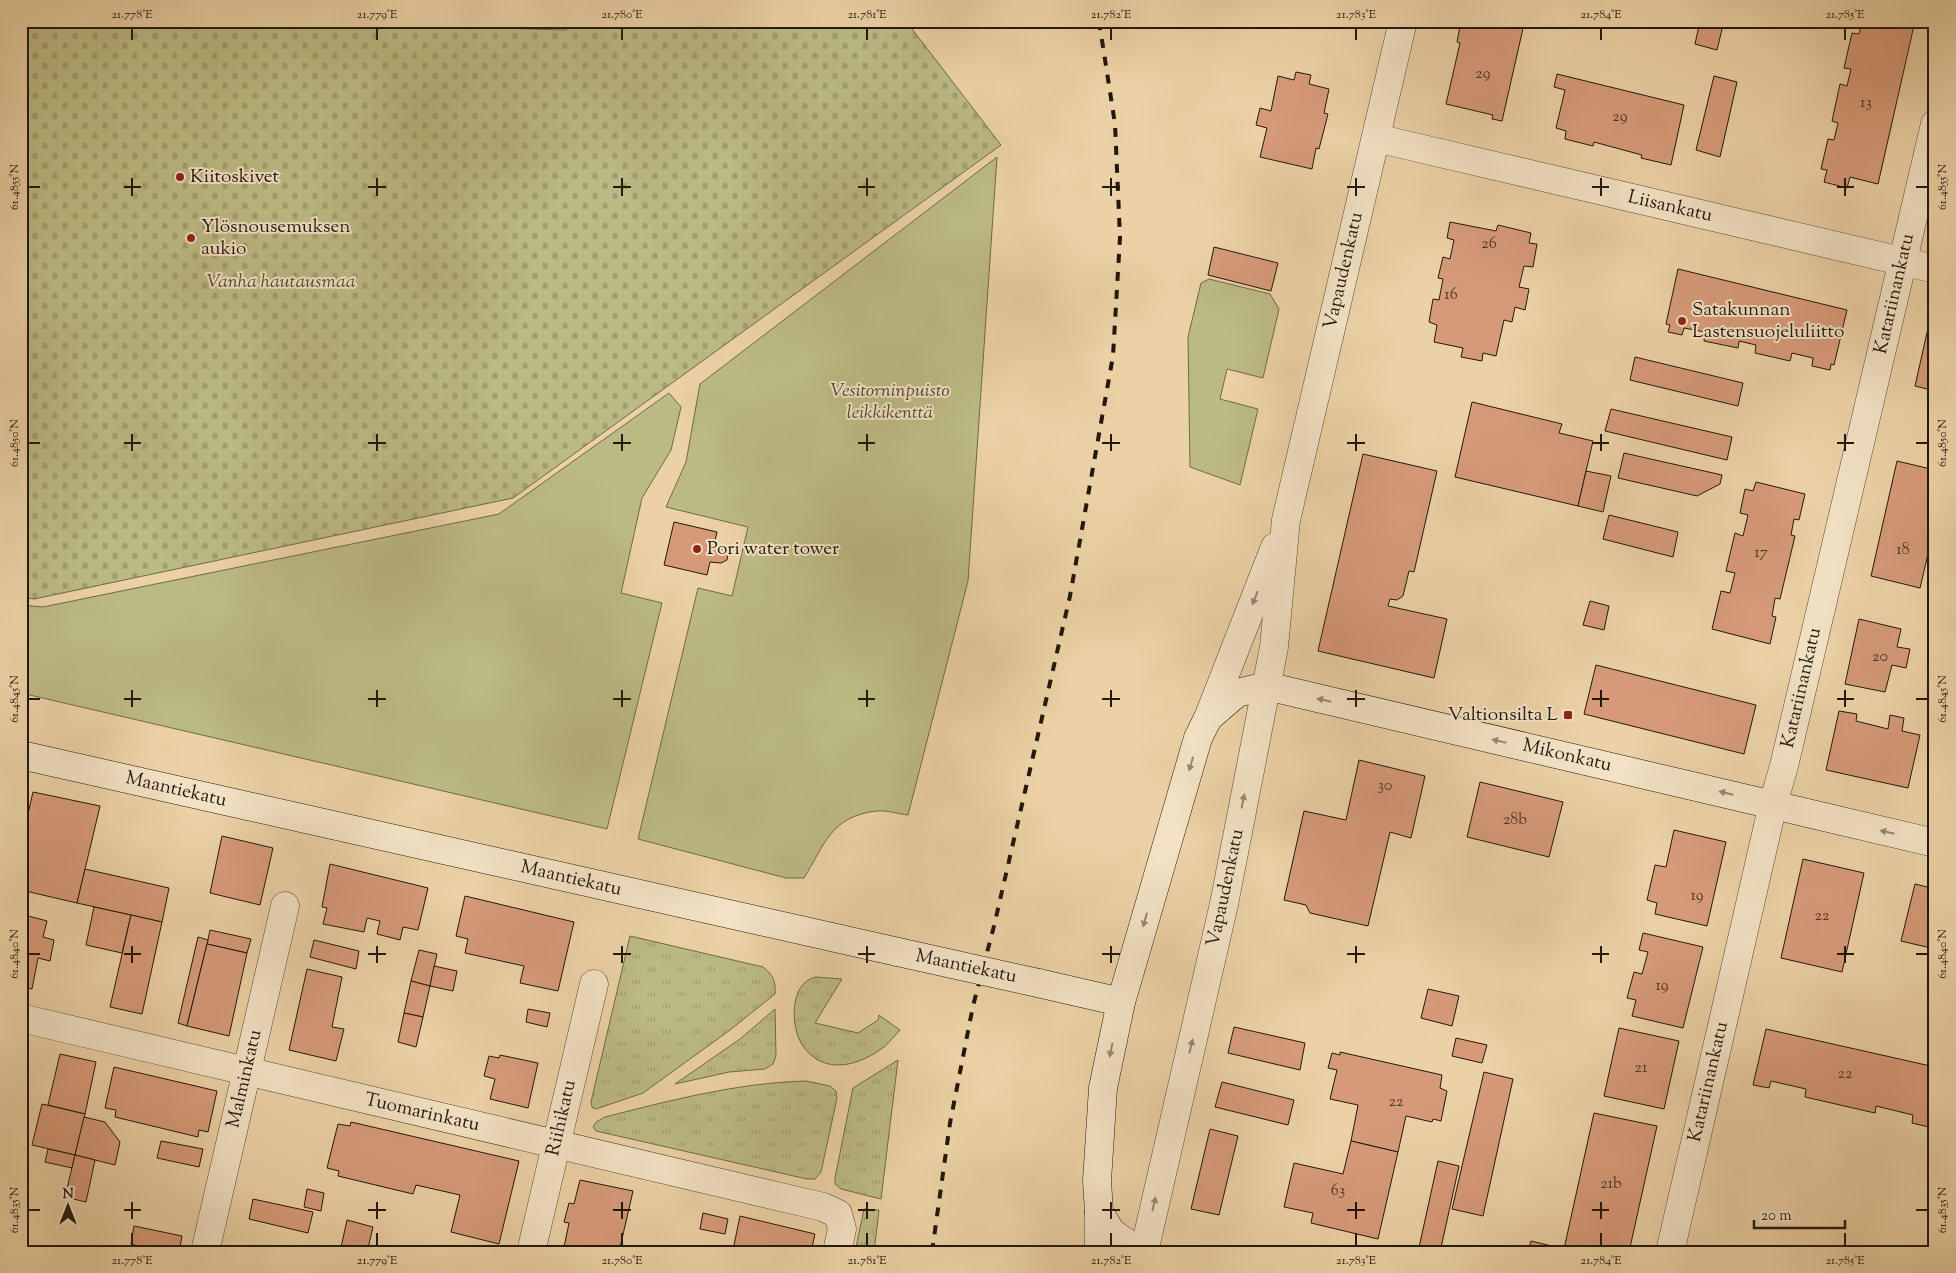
<svg xmlns="http://www.w3.org/2000/svg" width="1956" height="1273" viewBox="0 0 1956 1273" font-family="'Sorts Mill Goudy',serif">
<style>
.grass{fill:url(#grass-tufts);stroke:#6f6948}
.cemetery{fill:url(#cemetery-stones);stroke:#6f6948}
.park{fill:#bcba83;stroke:#6f6948}
.building{fill:#d69a78;stroke:#22180c}
.lines{fill:none;stroke-linecap:round;stroke-linejoin:round}
.minor-casing{stroke:#544632;stroke-width:29}
.tertiary-casing{stroke:#544632;stroke-width:29}
.secondary-casing{stroke:#22180c;stroke-width:29}
.minor{stroke:#f2e1c4;stroke-width:28}
.tertiary{stroke:#f2e1c4;stroke-width:28}
.secondary{stroke:#f2e1c4;stroke-width:28}
.rail{stroke:#22180c;stroke-width:4;stroke-dasharray:9 9;stroke-linecap:butt}
.secondary-bridge-casing{stroke:#22180c;stroke-width:29;stroke-linecap:butt}
.secondary-bridge{stroke:#f2e1c4;stroke-width:28}
.oneway{fill:#948771}
.ticks{fill:none;stroke:#22180c;stroke-width:2}
.poi-dot{fill:#8f2418;stroke:#f2e1c4;stroke-width:2}
.labels{text-anchor:middle;dominant-baseline:central;stroke-width:4;stroke-linejoin:round;paint-order:stroke}
.number-label{font-size:16px;fill:#4f3827}
.poi-label{font-size:19px;fill:#22180c;stroke:#f2e1c4;text-anchor:start}
.street-label{font-size:19px;fill:#22180c;stroke:#f2e1c4}
.park-label{font-size:19px;font-style:italic;fill:#504930;stroke:#f2e1c4}
.neatline{fill:none;stroke:#22180c;stroke-width:2}
.ticks-label{font-size:12px;text-anchor:middle;fill:#22180c}
</style>
<defs>
<pattern id="grass-tufts" width="24" height="20" patternUnits="userSpaceOnUse" patternTransform="scale(1.25)"><rect width="24" height="20" fill="#bcba83"/><path d="M3 7l-1-3M5 7V3M7 7l1-3M15 17l-1-3M17 17v-4M19 17l1-3" fill="none" stroke="#a19f70"/></pattern>
<pattern id="cemetery-stones" width="16" height="16" patternUnits="userSpaceOnUse" patternTransform="scale(1.25)"><rect width="16" height="16" fill="#bcba83"/><path d="M2 7V4a2 2 0 0 1 4 0v3zM10 15v-3a2 2 0 0 1 4 0v3z" fill="#a19f70"/></pattern>
</defs>
<rect width="100%" height="100%" fill="#ebd1a5"/>
<filter id="stains"><feTurbulence type="fractalNoise" baseFrequency=".004" numOctaves="4"/><feColorMatrix values="0 0 0 0 .2 0 0 0 0 .09 0 0 0 0 .02 0 0 0 .5 -.17"/></filter>
<radialGradient id="worn" r=".72"><stop offset=".6" stop-color="#630" stop-opacity="0"/><stop offset="1" stop-color="#630" stop-opacity=".3"/></radialGradient>
<!-- grass -->
<g class="grass">
<path d="M 630,936 L 763,967 C 773,975 776,981 775,994 L 730,1030 L 643,1093 L 596,1109 L 592,1107 L 591,1102 Z"/>
<path d="M 816,977 L 842,979 L 815,1023 L 858,1033 L 878,1020 L 879,1015 L 900,1030 C 895,1035 890,1042 884,1047 C 859,1066 824,1076 803,1046 C 790,1028 789,982 816,977 Z"/>
<polygon points="775,1009 776,1056 773,1064 765,1069 729,1072 675,1084 740,1039"/>
<polygon points="898,1060 881,1199 841,1189 835,1184 835,1178 853,1088"/>
<path d="M 806,1081 L 830,1086 L 836,1091 L 837,1098 L 821,1172 L 815,1179 L 807,1179 L 596,1131 L 593,1127 L 596,1122 L 605,1117 C 672,1100 737,1083 806,1081 Z"/>
<polygon points="864,1209 879,1210 874,1252 855,1252"/>
</g>
<!-- cemetery -->
<polygon class="cemetery" points="21,21 260,21 564,30 589,21 906,21 1001,145 513,498 34,599 21,597"/>
<!-- park -->
<g class="park">
<path d="M 997,157 L 968,581 L 908,815 C 899,814 887,810 877,811 C 831,816 825,844 804,878 L 786,878 L 638,839 L 698,588 L 732,596 L 748,527 L 666,507 L 686,462 L 700,384 Z"/>
<polygon points="1209,279 1270,294 1279,309 1263,378 1227,369 1220,399 1258,409 1240,485 1190,467 1188,337 1201,283"/>
<polygon points="669,393 681,407 671,450 642,498 621,593 662,603 607,829 21,693 21,605 43,607 499,514"/>
</g>
<!-- building -->
<g class="building">
<polygon points="1461,21 1513,21 1524,24 1502,121 1492,119 1493,115 1446,104 1460,43 1457,42"/>
<polygon points="1700,21 1724,21 1717,50 1695,44"/>
<polygon points="1862,21 1915,21 1878,184 1850,177 1847,188 1824,182 1827,170 1821,169 1828,139 1834,140 1838,123 1832,121 1840,84 1847,86 1851,69 1844,68 1852,33 1859,34"/>
<polygon points="1296,72 1311,75 1309,84 1329,89 1324,113 1328,114 1319,149 1316,148 1312,169 1260,157 1267,128 1256,125 1260,108 1271,111 1278,76 1294,80"/>
<polygon points="1557,74 1684,105 1671,165 1641,158 1642,155 1594,142 1593,146 1565,139 1566,131 1556,128 1565,90 1554,87"/>
<polygon points="1714,76 1737,82 1720,157 1696,150"/>
<polygon points="1450,222 1496,231 1498,225 1531,233 1529,243 1537,244 1533,267 1524,266 1519,287 1529,289 1525,310 1515,307 1512,322 1504,320 1496,356 1483,353 1482,361 1461,357 1463,348 1434,342 1437,325 1429,322 1433,299 1439,300 1443,279 1438,278 1443,257 1450,259 1454,240 1447,238"/>
<polygon points="1214,247 1278,263 1271,291 1208,275"/>
<polygon points="1678,269 1847,310 1834,365 1831,364 1830,370 1812,366 1813,358 1792,353 1790,361 1755,353 1756,345 1739,341 1738,348 1704,341 1705,332 1684,328 1682,335 1668,332 1670,325 1666,324"/>
<polygon points="1931,315 1935,316 1935,391 1915,386"/>
<polygon points="1635,357 1743,383 1738,406 1630,380"/>
<polygon points="1472,402 1562,424 1559,433 1593,441 1578,506 1455,477"/>
<polygon points="1611,409 1732,437 1727,460 1605,431"/>
<polygon points="1624,453 1722,475 1720,484 1697,496 1618,478"/>
<polygon points="1363,454 1437,471 1414,572 1409,571 1403,596 1397,600 1390,599 1388,606 1447,619 1434,678 1318,651"/>
<polygon points="1897,461 1935,470 1935,524 1920,588 1871,576"/>
<polygon points="1586,471 1611,476 1603,512 1578,506"/>
<polygon points="1756,482 1805,494 1799,520 1794,519 1791,535 1795,536 1780,599 1775,598 1772,616 1776,617 1770,644 1712,629 1721,591 1730,593 1735,573 1726,571 1735,533 1743,536 1748,515 1740,513 1745,489 1753,491"/>
<polygon points="1609,515 1678,532 1673,557 1603,539"/>
<polygon points="674,522 717,532 714,545 725,548 727,551 728,554 727,560 721,563 710,562 707,575 664,565"/>
<polygon points="1590,601 1609,606 1604,630 1583,625"/>
<polygon points="1859,619 1901,629 1897,647 1910,649 1906,668 1892,665 1885,692 1845,684"/>
<polygon points="1596,665 1756,705 1744,754 1584,714"/>
<polygon points="1839,711 1857,714 1856,721 1888,729 1890,715 1904,718 1902,731 1920,735 1908,788 1826,770"/>
<polygon points="1359,760 1425,776 1411,838 1390,832 1368,926 1310,913 1306,905 1284,900 1304,811 1346,820"/>
<polygon points="1480,782 1563,802 1549,857 1467,837"/>
<polygon points="33,792 100,806 77,903 21,890 21,844"/>
<polygon points="1674,830 1726,842 1707,926 1655,914 1657,903 1647,900 1655,865 1666,867"/>
<polygon points="222,836 273,848 260,905 210,893"/>
<polygon points="1803,859 1864,873 1842,972 1781,958"/>
<polygon points="330,864 428,888 418,930 403,927 400,940 377,934 380,921 367,918 364,932 323,924 327,908 322,907"/>
<polygon points="85,869 169,888 162,922 77,903"/>
<polygon points="1915,884 1935,889 1935,949 1901,941"/>
<polygon points="465,896 574,922 558,991 520,983 524,966 465,953 468,939 456,936"/>
<polygon points="94,907 131,915 122,953 86,945"/>
<polygon points="21,914 47,921 43,937 54,940 50,961 38,958 32,989 21,987"/>
<polygon points="131,915 162,922 142,1014 110,1007"/>
<polygon points="210,930 251,939 247,953 207,944"/>
<polygon points="1643,933 1703,947 1683,1028 1632,1016 1636,1000 1627,998 1634,972 1642,974 1648,952 1639,950"/>
<polygon points="198,937 208,940 187,1026 178,1023"/>
<polygon points="314,940 359,951 356,969 310,957"/>
<polygon points="207,944 247,953 229,1036 187,1026"/>
<polygon points="419,950 437,954 430,986 411,981"/>
<polygon points="434,966 457,971 453,991 430,986"/>
<polygon points="307,969 342,977 332,1027 344,1029 336,1061 289,1050"/>
<polygon points="411,981 430,986 423,1017 404,1013"/>
<polygon points="1428,989 1459,996 1452,1026 1421,1018"/>
<polygon points="528,1009 550,1013 547,1027 526,1022"/>
<polygon points="404,1013 423,1017 416,1047 398,1042"/>
<polygon points="1234,1027 1305,1043 1300,1070 1228,1053"/>
<polygon points="1619,1028 1679,1041 1664,1109 1604,1096"/>
<polygon points="1766,1029 1935,1067 1933,1128 1912,1123 1913,1115 1876,1106 1875,1113 1805,1097 1806,1089 1771,1081 1769,1088 1753,1085"/>
<polygon points="1456,1038 1487,1045 1482,1063 1452,1056"/>
<polygon points="21,1041 28,1043 22,1071 21,1070"/>
<polygon points="1340,1052 1442,1075 1440,1088 1447,1091 1441,1121 1433,1119 1432,1122 1406,1116 1398,1152 1351,1141 1358,1105 1330,1099 1337,1070 1328,1068 1332,1053 1340,1055"/>
<polygon points="60,1054 96,1062 85,1114 48,1105"/>
<polygon points="500,1055 538,1063 528,1108 490,1099 495,1079 484,1076 489,1056 499,1058"/>
<polygon points="114,1067 217,1091 208,1132 199,1130 198,1137 115,1117 116,1110 105,1108"/>
<polygon points="1484,1072 1513,1079 1483,1216 1452,1209"/>
<polygon points="1222,1082 1294,1100 1288,1125 1215,1107"/>
<polygon points="42,1104 85,1114 75,1155 32,1145"/>
<polygon points="1594,1113 1657,1126 1629,1252 1528,1252 1531,1241 1564,1249"/>
<polygon points="84,1117 105,1122 120,1142 115,1165 75,1155"/>
<polygon points="351,1122 519,1161 499,1244 451,1232 460,1195 416,1185 413,1194 338,1176 339,1171 327,1168 338,1124 350,1126"/>
<polygon points="1210,1129 1238,1136 1219,1215 1191,1209"/>
<polygon points="161,1141 203,1149 199,1167 157,1158"/>
<polygon points="1351,1141 1398,1152 1378,1239 1311,1223 1313,1213 1284,1207 1294,1163 1343,1174"/>
<polygon points="48,1149 75,1155 72,1168 45,1162"/>
<polygon points="75,1155 95,1160 86,1202 65,1197"/>
<polygon points="1438,1161 1459,1166 1440,1252 1418,1252"/>
<polygon points="580,1180 633,1191 619,1252 563,1252 569,1223 564,1222 569,1203 574,1204"/>
<polygon points="307,1189 324,1193 321,1211 304,1207"/>
<polygon points="253,1199 313,1212 308,1233 249,1219"/>
<polygon points="703,1213 728,1219 725,1234 700,1229"/>
<polygon points="740,1216 815,1234 811,1252 739,1252 733,1250"/>
<polygon points="347,1220 373,1227 367,1252 340,1252"/>
<polygon points="134,1226 182,1236 179,1252 136,1252 138,1246 131,1244"/>
</g>
<g class="lines">
<defs>
<g id="minor">
<polyline points="1376,138 1935,269"/>
<polyline points="21,1018 823,1207 838,1214 842,1229 837,1252"/>
<polyline points="205,1252 285,906"/>
<polyline points="531,1252 594,984"/>
<polyline points="1670,1252 1773,804 1784,766 1935,124"/>
</g>
<g id="tertiary">
<polyline points="1208,718 1275,547"/>
<polyline points="1099,1252 1099,1212"/>
<polyline points="1144,1252 1224,904 1274,647 1286,520 1403,21"/>
</g>
<g id="secondary">
<polyline points="21,755 898,952"/>
<polyline points="1038,983 1121,1002"/>
<polyline points="1144,1252 1125,1242 1111,1232 1099,1212 1097,1181 1103,1088 1121,1002 1198,738 1208,718 1237,693 1266,686 1935,843"/>
</g>
</defs>
<!-- minor casing -->
<use href="#minor" class="minor-casing"/>
<!-- tertiary casing -->
<use href="#tertiary" class="tertiary-casing"/>
<!-- secondary casing -->
<use href="#secondary" class="secondary-casing"/>
<!-- minor -->
<use href="#minor" class="minor"/>
<!-- tertiary -->
<use href="#tertiary" class="tertiary"/>
<!-- secondary -->
<use href="#secondary" class="secondary"/>
<!-- rail -->
<polyline class="rail" points="932,1252 950,1123 973,1006 994,926 1070,596 1113,356 1120,237 1115,124 1099,21"/>
<defs>
<polyline id="secondary-bridge" points="898,952 1038,983"/>
</defs>
<!-- secondary-bridge casing -->
<use href="#secondary-bridge" class="secondary-bridge-casing"/>
<!-- secondary-bridge -->
<use href="#secondary-bridge" class="secondary-bridge"/>
</g>
<!-- one-way arrows -->
<defs><path id="oneway-solid" d="M-6-.8H1V-3.2L6.5 0L1 3.2V.8H-6Z" transform="scale(1.25)"/></defs>
<g class="oneway">
<use href="#oneway-solid" transform="translate(1255 598) rotate(112)"/>
<use href="#oneway-solid" transform="translate(1324 700) rotate(-167)"/>
<use href="#oneway-solid" transform="translate(1499 741) rotate(-167)"/>
<use href="#oneway-solid" transform="translate(1191 764) rotate(106)"/>
<use href="#oneway-solid" transform="translate(1726 793) rotate(-167)"/>
<use href="#oneway-solid" transform="translate(1243 801) rotate(-79)"/>
<use href="#oneway-solid" transform="translate(1887 832) rotate(-167)"/>
<use href="#oneway-solid" transform="translate(1145 920) rotate(106)"/>
<use href="#oneway-solid" transform="translate(1191 1046) rotate(-77)"/>
<use href="#oneway-solid" transform="translate(1111 1050) rotate(102)"/>
<use href="#oneway-solid" transform="translate(1154 1204) rotate(-77)"/>
</g>
<!-- ticks -->
<path class="ticks" d="M 132,28 L 132,40M 377,28 L 377,40M 622,28 L 622,40M 867,28 L 867,40M 1111,28 L 1111,40M 1356,28 L 1356,40M 1601,28 L 1601,40M 1845,28 L 1845,40M 132,178 L 132,196M 377,178 L 377,196M 622,178 L 622,196M 867,178 L 867,196M 1111,178 L 1111,196M 1356,178 L 1356,196M 1601,178 L 1601,196M 1845,178 L 1845,196M 28,187 L 40,187M 124,187 L 141,187M 368,187 L 386,187M 613,187 L 631,187M 858,187 L 875,187M 1102,187 L 1120,187M 1347,187 L 1365,187M 1592,187 L 1609,187M 1837,187 L 1854,187M 1916,187 L 1928,187M 132,434 L 132,451M 377,434 L 377,451M 622,434 L 622,451M 867,434 L 867,451M 1111,434 L 1111,451M 1356,434 L 1356,451M 1601,434 L 1601,451M 1845,434 L 1845,451M 28,443 L 40,443M 124,443 L 141,443M 368,443 L 386,443M 613,443 L 631,443M 858,443 L 875,443M 1102,443 L 1120,443M 1347,443 L 1365,443M 1592,443 L 1609,443M 1837,443 L 1854,443M 1916,443 L 1928,443M 132,690 L 132,707M 377,690 L 377,707M 622,690 L 622,707M 867,690 L 867,707M 1111,690 L 1111,707M 1356,690 L 1356,707M 1601,690 L 1601,707M 1845,690 L 1845,707M 28,699 L 40,699M 124,699 L 141,699M 368,699 L 386,699M 613,699 L 631,699M 858,699 L 875,699M 1102,699 L 1120,699M 1347,699 L 1365,699M 1592,699 L 1609,699M 1837,699 L 1854,699M 1916,699 L 1928,699M 132,946 L 132,963M 377,946 L 377,963M 622,946 L 622,963M 867,946 L 867,963M 1111,946 L 1111,963M 1356,946 L 1356,963M 1601,946 L 1601,963M 1845,946 L 1845,963M 28,954 L 40,954M 124,954 L 141,954M 368,954 L 386,954M 613,954 L 631,954M 858,954 L 875,954M 1102,954 L 1120,954M 1347,954 L 1365,954M 1592,954 L 1609,954M 1837,954 L 1854,954M 1916,954 L 1928,954M 132,1202 L 132,1219M 377,1202 L 377,1219M 622,1202 L 622,1219M 867,1202 L 867,1219M 1111,1202 L 1111,1219M 1356,1202 L 1356,1219M 1601,1202 L 1601,1219M 28,1210 L 40,1210M 124,1210 L 141,1210M 368,1210 L 386,1210M 613,1210 L 631,1210M 858,1210 L 875,1210M 1102,1210 L 1120,1210M 1347,1210 L 1365,1210M 1592,1210 L 1609,1210M 1916,1210 L 1928,1210M 132,1233 L 132,1246M 377,1233 L 377,1246M 622,1233 L 622,1246M 867,1233 L 867,1246M 1111,1233 L 1111,1246M 1356,1233 L 1356,1246M 1601,1233 L 1601,1246M 1845,1233 L 1845,1246"/>
<!-- markers -->
<g class="poi-dot">
<circle cx="180" cy="177" r="5"/>
<circle cx="191" cy="238" r="5"/>
<circle cx="1682" cy="321" r="5"/>
<circle cx="697" cy="549" r="5"/>
<rect x="1563" y="710" width="10" height="10" rx="2.5"/>
</g>
<g class="labels">
<!-- number labels -->
<g class="number-label">
<text x="1483" y="74">29</text>
<text x="1866" y="103">13</text>
<text x="1620" y="117">29</text>
<text x="1489" y="244">26</text>
<text x="1451" y="295">16</text>
<text x="1903" y="550">18</text>
<text x="1761" y="553">17</text>
<text x="1880" y="657">20</text>
<text x="1385" y="786">30</text>
<text x="1515" y="820">28b</text>
<text x="1697" y="896">19</text>
<text x="1822" y="916">22</text>
<text x="1662" y="986">19</text>
<text x="1641" y="1068">21</text>
<text x="1845" y="1074">22</text>
<text x="1396" y="1102">22</text>
<text x="1611" y="1184">21b</text>
<text x="1338" y="1191">63</text>
</g>
<!-- poi labels -->
<g class="poi-label">
<text x="190" y="177">Kiitoskivet</text>
<text x="201" y="227">Ylösnousemuksen<tspan x="201" dy="22">aukio</tspan></text>
<text x="1692" y="310">Satakunnan<tspan x="1692" dy="22">Lastensuojeluliitto</tspan></text>
<text x="707" y="549">Pori water tower</text>
<text x="1558" y="715" text-anchor="end">Valtionsilta L</text>
</g>
<!-- street labels -->
<g class="street-label">
<text transform="translate(1670 207) rotate(13)">Liisankatu</text>
<text transform="translate(1344 271) rotate(-77)">Vapaudenkatu</text>
<text transform="translate(1895 294) rotate(-77)">Katariinankatu</text>
<text transform="translate(1802 688) rotate(-77)">Katariinankatu</text>
<text transform="translate(1567 756) rotate(13)">Mikonkatu</text>
<text transform="translate(176 790) rotate(13)">Maantiekatu</text>
<text transform="translate(571 879) rotate(13)">Maantiekatu</text>
<text transform="translate(1226 888) rotate(-78)">Vapaudenkatu</text>
<text transform="translate(966 967) rotate(12)">Maantiekatu</text>
<text transform="translate(245 1079) rotate(-77)">Malminkatu</text>
<text transform="translate(1709 1082) rotate(-77)">Katariinankatu</text>
<text transform="translate(422 1113) rotate(13)">Tuomarinkatu</text>
<text transform="translate(562 1118) rotate(-77)">Riihikatu</text>
</g>
<!-- park labels -->
<g class="park-label">
<text x="281" y="282">Vanha hautausmaa</text>
<text x="890" y="391">Vesitorninpuisto<tspan x="890" dy="22">leikkikenttä</tspan></text>
</g>
</g>
<!-- margin -->
<rect width="1956" height="1273" fill="none" stroke="#ebd1a5" stroke-width="55"/>
<!-- north arrow -->
<g transform="translate(68 1206)" stroke="#f2e1c4" stroke-width="4" paint-order="stroke">
<path d="M0-4L9 19L0 12L-9 19Z" fill="#22180c"/>
<text y="-8" font-size="14" font-weight="bold" text-anchor="middle" fill="#22180c">N</text>
</g>
<!-- scale -->
<path d="M1754 1220v8h91v-8" fill="none" stroke="#22180c" stroke-width="2.5"/>
<text x="1761" y="1220" font-size="15" fill="#22180c" stroke="#f2e1c4" stroke-width="4" paint-order="stroke">20 m</text>
<rect x="28" y="28" width="1900" height="1218" class="neatline"/>
<g class="ticks-label">
<text x="132" y="18">21.778°E</text>
<text x="377" y="18">21.779°E</text>
<text x="622" y="18">21.780°E</text>
<text x="867" y="18">21.781°E</text>
<text x="1111" y="18">21.782°E</text>
<text x="1356" y="18">21.783°E</text>
<text x="1601" y="18">21.784°E</text>
<text x="1845" y="18">21.785°E</text>
<text transform="translate(14 187) rotate(-90)" y="4">61.4855°N</text>
<text transform="translate(1942 187) rotate(-90)" y="4">61.4855°N</text>
<text transform="translate(14 443) rotate(-90)" y="4">61.4850°N</text>
<text transform="translate(1942 443) rotate(-90)" y="4">61.4850°N</text>
<text transform="translate(14 699) rotate(-90)" y="4">61.4845°N</text>
<text transform="translate(1942 699) rotate(-90)" y="4">61.4845°N</text>
<text transform="translate(14 954) rotate(-90)" y="4">61.4840°N</text>
<text transform="translate(1942 954) rotate(-90)" y="4">61.4840°N</text>
<text transform="translate(14 1210) rotate(-90)" y="4">61.4835°N</text>
<text transform="translate(1942 1210) rotate(-90)" y="4">61.4835°N</text>
<text x="132" y="1264">21.778°E</text>
<text x="377" y="1264">21.779°E</text>
<text x="622" y="1264">21.780°E</text>
<text x="867" y="1264">21.781°E</text>
<text x="1111" y="1264">21.782°E</text>
<text x="1356" y="1264">21.783°E</text>
<text x="1601" y="1264">21.784°E</text>
<text x="1845" y="1264">21.785°E</text>
</g>
<rect width="100%" height="100%" filter="url(#stains)"/>
<rect width="100%" height="100%" fill="url(#worn)"/>
</svg>
